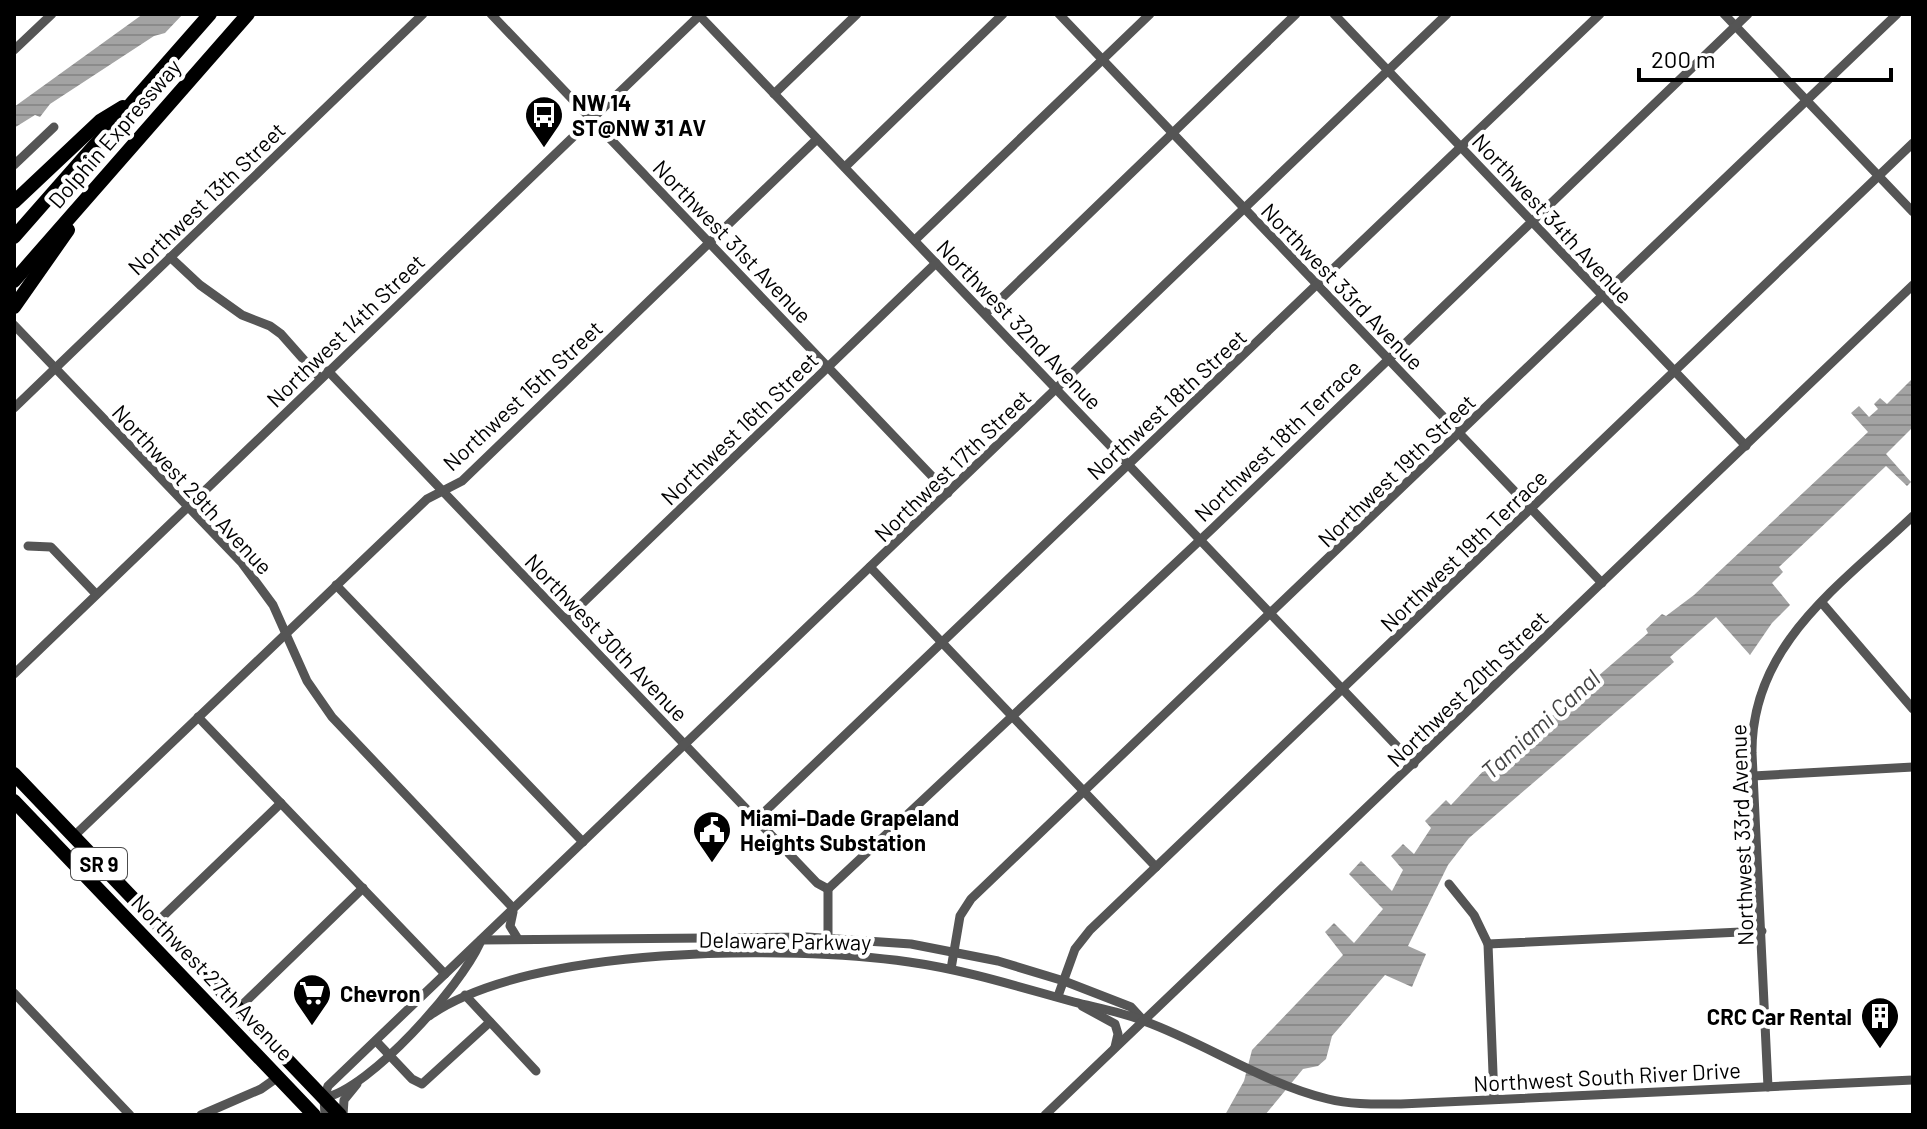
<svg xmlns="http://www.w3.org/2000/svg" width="1927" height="1129" viewBox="0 0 1927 1129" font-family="Barlow,sans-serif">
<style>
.water{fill:url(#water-rules)}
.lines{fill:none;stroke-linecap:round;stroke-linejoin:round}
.minor{stroke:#555;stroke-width:9}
.highway{stroke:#000;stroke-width:14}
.labels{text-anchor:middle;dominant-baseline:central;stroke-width:8;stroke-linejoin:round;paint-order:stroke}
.shield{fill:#fff;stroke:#4c4c4c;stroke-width:2}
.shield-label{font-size:20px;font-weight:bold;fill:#000}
.poi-label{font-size:22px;font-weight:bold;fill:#000;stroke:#fff;text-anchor:start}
.street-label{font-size:22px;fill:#000;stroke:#fff}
.water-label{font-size:24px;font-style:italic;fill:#444;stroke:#fff}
</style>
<defs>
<pattern id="water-rules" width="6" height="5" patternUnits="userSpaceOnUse" patternTransform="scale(2)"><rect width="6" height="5" fill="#a3a3a3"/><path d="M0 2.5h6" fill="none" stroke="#8b8b8b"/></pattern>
</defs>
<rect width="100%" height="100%" fill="#fff"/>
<!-- water -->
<g class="water">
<polygon points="143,14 183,14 165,33 154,36 50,104 40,117 35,115 14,128 14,107"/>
<polygon points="1913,378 1913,427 1886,454 1911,482 1907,486 1886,466 1779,567 1783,572 1772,583 1790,605 1772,623 1750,655 1716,617 1670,657 1674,662 1469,838 1448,865 1408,946 1426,954 1412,987 1385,975 1332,1036 1326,1059 1318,1066 1303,1069 1265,1115 1225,1115 1244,1081 1252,1050 1343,955 1325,932 1334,923 1354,943 1383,909 1349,874 1361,861 1392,891 1403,870 1391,856 1403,844 1414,854 1431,828 1425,821 1446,800 1451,805 1488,766 1494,766 1648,633 1646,629 1662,614 1666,616 1694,595 1868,432 1851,413 1859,406 1869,417 1878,409 1874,404 1880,398 1887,404"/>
</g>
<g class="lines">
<!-- minor -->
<g class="minor">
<polyline points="491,14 948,493"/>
<polyline points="698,14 1414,764"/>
<polyline points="1059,14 1602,583"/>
<polyline points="1334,14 1746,446"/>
<polyline points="1724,14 1913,212"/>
<polyline points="14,50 52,14"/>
<polyline points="774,94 857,14"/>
<polyline points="14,165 54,127"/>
<polyline points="845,167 1003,14"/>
<polyline points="915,240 1150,14"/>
<polyline points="170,257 200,285 242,315 270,326 281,334 320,378"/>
<polyline points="985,314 1296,14"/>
<polyline points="14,325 242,563 273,605 307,681 332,717 513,908"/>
<polyline points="328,371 817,883 828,889"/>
<polyline points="14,408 423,14"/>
<polyline points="28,546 51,547 96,594"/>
<polyline points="870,567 1156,867"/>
<polyline points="336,585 583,842"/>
<polyline points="1822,603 1913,709"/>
<polyline points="566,619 936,263"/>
<polyline points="14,674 701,14"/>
<polyline points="198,717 445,974"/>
<polyline points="1753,776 1913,767"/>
<polyline points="757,819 1600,14"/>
<polyline points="73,837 427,499 462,481 817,139"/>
<polyline points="1449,884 1474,915 1488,944 1494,1099"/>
<polyline points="828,889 1213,528 1748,14"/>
<polyline points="513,912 510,926 518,939"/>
<polyline points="156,923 281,803"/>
<polyline points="828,938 828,889"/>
<polyline points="481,940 807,937 911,944 998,961 1064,981 1131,1007 1143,1020"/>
<polyline points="1488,944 1762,931"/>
<polyline points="951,969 960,916 971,899 1897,14"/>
<polyline points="14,993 130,1115"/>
<polyline points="465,995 536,1071"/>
<polyline points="1058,996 1075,949 1090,930 1913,143"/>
<polyline points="1082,1006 1115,1024 1118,1034 1115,1047"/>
<polyline points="239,1008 363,888"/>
<path d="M 429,1016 C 530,945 788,945 909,962 C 966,970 1019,987 1074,1002 C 1098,1008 1122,1012 1144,1021 C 1207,1044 1263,1083 1328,1099 C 1352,1105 1377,1104 1401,1104 L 1913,1080"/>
<polyline points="376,1041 412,1079 422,1084 490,1022"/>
<path d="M 1768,1087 L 1752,753 C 1751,644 1841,585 1913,516"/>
<path d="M 324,1098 C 371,1088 460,987 480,943"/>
<polyline points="201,1115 261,1089 278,1077"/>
<polyline points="325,1115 324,1098 328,1086 1447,14"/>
<polyline points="343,1115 344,1100 357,1084"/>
<polyline points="1045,1115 1913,285"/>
</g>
<!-- highway -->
<g class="highway">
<polyline points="14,202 100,121 123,107"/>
<polyline points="14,237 210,14"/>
<polyline points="14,281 248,14"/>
<polyline points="14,307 68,230"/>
<polyline points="14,774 340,1115"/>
<polyline points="14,801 314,1115"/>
</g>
</g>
<!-- icons -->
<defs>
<symbol id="bus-pin" viewBox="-11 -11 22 30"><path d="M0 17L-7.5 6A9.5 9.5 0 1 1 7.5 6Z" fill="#000" stroke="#fff"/><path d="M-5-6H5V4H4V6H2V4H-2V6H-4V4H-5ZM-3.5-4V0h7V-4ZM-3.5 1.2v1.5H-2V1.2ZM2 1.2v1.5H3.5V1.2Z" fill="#fff"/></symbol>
<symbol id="civic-pin" viewBox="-11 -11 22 30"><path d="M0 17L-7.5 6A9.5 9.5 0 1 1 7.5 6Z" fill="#000" stroke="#fff"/><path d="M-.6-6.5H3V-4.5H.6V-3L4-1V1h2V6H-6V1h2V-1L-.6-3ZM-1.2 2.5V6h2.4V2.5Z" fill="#fff"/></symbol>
<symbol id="supermarket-pin" viewBox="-11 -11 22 30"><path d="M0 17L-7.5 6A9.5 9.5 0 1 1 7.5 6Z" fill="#000" stroke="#fff"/><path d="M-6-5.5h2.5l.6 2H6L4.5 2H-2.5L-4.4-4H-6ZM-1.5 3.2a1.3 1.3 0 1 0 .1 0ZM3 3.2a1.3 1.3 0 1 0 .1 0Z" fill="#fff"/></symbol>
<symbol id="building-pin" viewBox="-11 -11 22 30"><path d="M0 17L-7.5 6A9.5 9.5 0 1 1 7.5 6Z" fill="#000" stroke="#fff"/><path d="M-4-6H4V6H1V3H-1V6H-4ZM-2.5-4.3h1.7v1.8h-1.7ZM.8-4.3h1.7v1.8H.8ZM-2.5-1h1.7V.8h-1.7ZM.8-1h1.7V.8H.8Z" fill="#fff"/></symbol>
</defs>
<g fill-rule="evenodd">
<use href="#bus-pin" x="522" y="93" width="44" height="60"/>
<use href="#civic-pin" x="690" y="808" width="44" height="60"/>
<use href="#supermarket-pin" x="290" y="971" width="44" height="60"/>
<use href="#building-pin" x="1858" y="994" width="44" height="60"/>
</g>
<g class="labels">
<!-- shield labels -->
<rect class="shield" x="71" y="848" width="56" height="32" rx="6"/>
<g class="shield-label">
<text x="99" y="864">SR 9</text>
</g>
<!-- poi labels -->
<g class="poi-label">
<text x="572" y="102">NW 14<tspan x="572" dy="25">ST@NW 31 AV</tspan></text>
<text x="740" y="817">Miami-Dade Grapeland<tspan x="740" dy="25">Heights Substation</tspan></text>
<text x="340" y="993">Chevron</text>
<text x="1852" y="1016" text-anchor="end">CRC Car Rental</text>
</g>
<!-- street labels -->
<g class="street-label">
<text transform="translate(114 133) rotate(-49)">Dolphin Expressway</text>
<text transform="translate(206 198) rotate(-44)">Northwest 13th Street</text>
<text transform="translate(1553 218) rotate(47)">Northwest 34th Avenue</text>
<text transform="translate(733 241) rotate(46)">Northwest 31st Avenue</text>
<text transform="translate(1343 286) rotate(46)">Northwest 33rd Avenue</text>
<text transform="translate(1020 324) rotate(46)">Northwest 32nd Avenue</text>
<text transform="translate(345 330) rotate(-44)">Northwest 14th Street</text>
<text transform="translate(522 395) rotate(-43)">Northwest 15th Street</text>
<text transform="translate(1166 404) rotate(-43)">Northwest 18th Street</text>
<text transform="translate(739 428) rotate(-44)">Northwest 16th Street</text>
<text transform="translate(1277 440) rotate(-44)">Northwest 18th Terrace</text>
<text transform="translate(952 465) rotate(-44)">Northwest 17th Street</text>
<text transform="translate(1396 470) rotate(-44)">Northwest 19th Street</text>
<text transform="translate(193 489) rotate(47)">Northwest 29th Avenue</text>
<text transform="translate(1463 550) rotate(-44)">Northwest 19th Terrace</text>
<text transform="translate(607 637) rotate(46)">Northwest 30th Avenue</text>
<text transform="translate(1467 688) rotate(-44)">Northwest 20th Street</text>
<text transform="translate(1741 835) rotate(-92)">Northwest 33rd Avenue</text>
<text transform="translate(785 940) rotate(1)">Delaware Parkway</text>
<text transform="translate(213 977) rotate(46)">Northwest 27th Avenue</text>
<text transform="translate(1607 1076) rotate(-3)">Northwest South River Drive</text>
</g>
<!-- water labels -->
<g class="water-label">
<text transform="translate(1540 724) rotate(-42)">Tamiami Canal</text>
</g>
</g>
<!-- border -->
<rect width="1927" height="1129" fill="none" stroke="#000000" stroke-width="32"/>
<!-- scale -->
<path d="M1639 68v12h252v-12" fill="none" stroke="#000000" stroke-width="4"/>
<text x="1651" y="68" font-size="24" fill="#000000" stroke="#ffffff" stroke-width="6" paint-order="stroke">200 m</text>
</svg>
